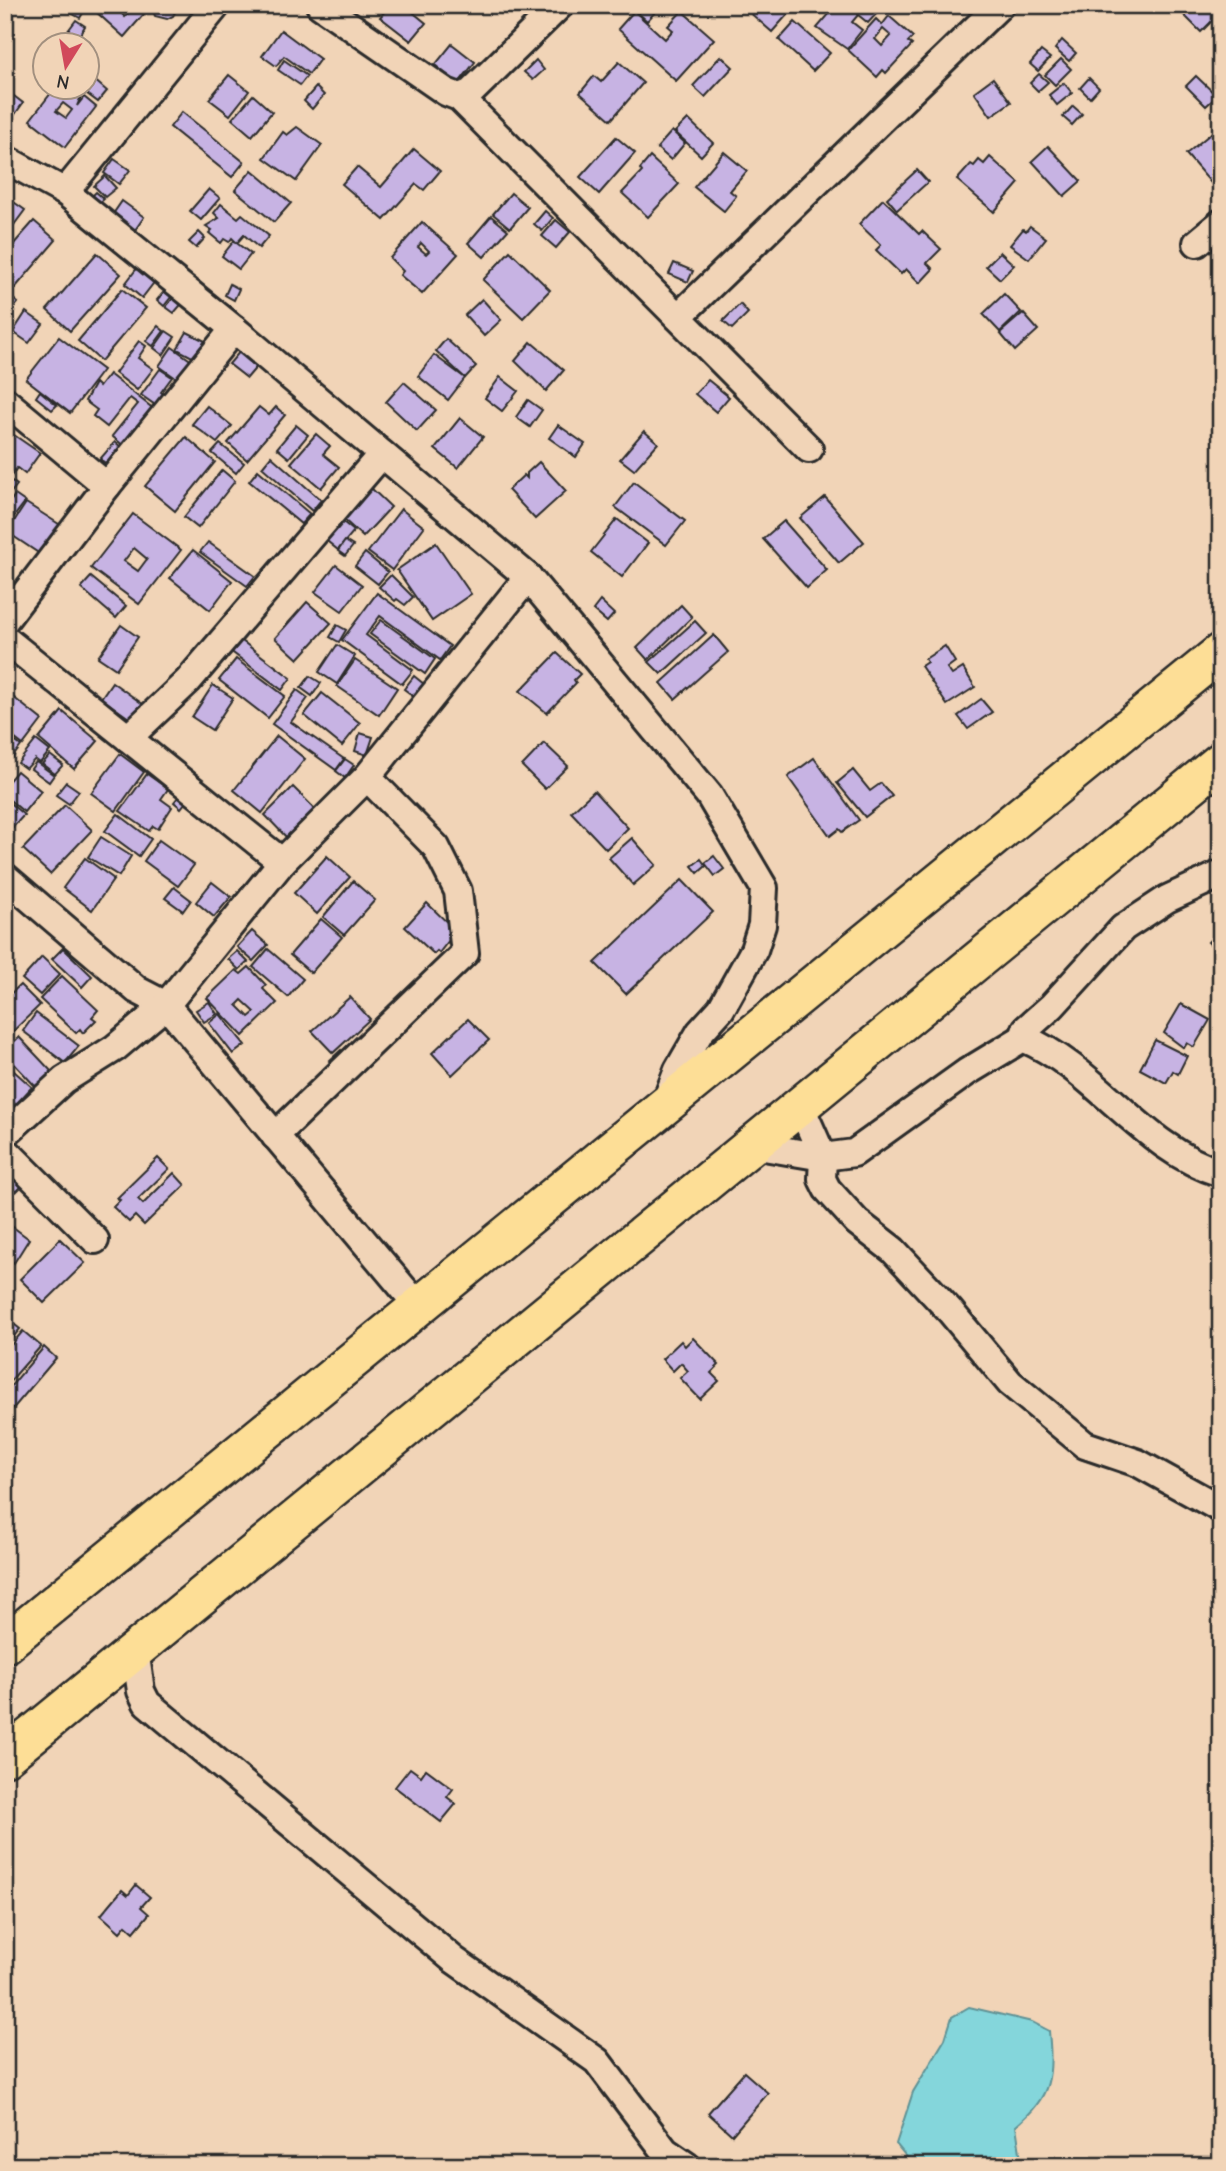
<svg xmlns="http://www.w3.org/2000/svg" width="1226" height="2171" viewBox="0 0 1226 2171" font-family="'Comic Neue',sans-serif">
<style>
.water{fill:#84d6db;stroke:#609295;stroke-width:2}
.building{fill:#c7b3e3;stroke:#2b2b2b;stroke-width:2;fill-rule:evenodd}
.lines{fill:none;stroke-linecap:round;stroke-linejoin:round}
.minor-casing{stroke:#2b2b2b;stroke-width:32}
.highway-casing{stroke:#2b2b2b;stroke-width:42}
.minor{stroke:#f1d4b7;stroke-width:26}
.highway{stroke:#fdde96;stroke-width:37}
</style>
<rect width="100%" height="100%" fill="#f1d4b7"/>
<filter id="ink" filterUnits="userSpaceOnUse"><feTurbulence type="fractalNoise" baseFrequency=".0143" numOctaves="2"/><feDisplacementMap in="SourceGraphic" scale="14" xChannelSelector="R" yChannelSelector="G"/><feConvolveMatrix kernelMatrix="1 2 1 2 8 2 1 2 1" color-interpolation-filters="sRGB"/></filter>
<g filter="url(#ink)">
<!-- water -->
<path class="water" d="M 969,2007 L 1032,2022 L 1049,2031 C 1053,2076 1052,2096 1016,2126 L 1022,2166 L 914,2166 L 896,2144 L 913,2092 L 945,2039 L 952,2017 Z"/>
<!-- building -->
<g class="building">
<polygon points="96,5 114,5 119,9 122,5 128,5 121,13 125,17 135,5 146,5 141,11 144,14 124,37 93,9"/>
<polygon points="151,5 179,5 173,16 167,19 155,16"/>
<polygon points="390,5 404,5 426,23 411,41 380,17"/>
<polygon points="640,5 652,5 657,10 647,21 635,10"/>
<polygon points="753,5 796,5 772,32 748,11"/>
<polygon points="837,5 870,5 878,12 868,23 858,15 852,22 862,30 847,49 817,28"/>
<polygon points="1174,5 1212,5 1220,13 1201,32"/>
<polygon points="74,8 83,13 80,18 71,13"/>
<polygon points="634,11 665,39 673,30 668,26 682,11 714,39 676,81 618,29"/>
<path d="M 889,16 L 913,37 L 908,42 L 912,45 L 886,73 L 883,70 L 877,77 L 848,50 L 876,19 L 882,25 ZM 883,29 L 891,36 L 882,46 L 875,39 Z"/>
<polygon points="76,20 85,26 77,39 67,32"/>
<polygon points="795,22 830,53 813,71 779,40"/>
<polygon points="281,30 320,59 309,74 284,56 276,66 262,56"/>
<polygon points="1062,40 1076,53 1069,61 1055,49"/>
<polygon points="452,44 475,62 458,84 435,65"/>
<polygon points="1041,51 1050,58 1038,71 1030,64"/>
<polygon points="721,56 733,67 705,97 693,86"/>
<polygon points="1061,59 1071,69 1055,85 1045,75"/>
<polygon points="284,60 307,76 300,85 278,70"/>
<polygon points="536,60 544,70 533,80 524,72"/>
<polygon points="619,62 643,83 611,120 580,93 594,76 601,82"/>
<polygon points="1039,74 1048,82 1038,91 1030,83"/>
<polygon points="229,75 249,91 230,115 209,99"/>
<polygon points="1196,76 1217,96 1206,106 1186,86"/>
<polygon points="92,78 107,91 98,102 82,90 88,88"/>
<polygon points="993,78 1011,102 991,116 974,92"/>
<polygon points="1089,78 1099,88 1090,98 1080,88"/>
<polygon points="1064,83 1072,93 1057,105 1049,95"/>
<polygon points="316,87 324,95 312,109 304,101"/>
<path d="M 55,88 L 71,88 L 81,96 L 77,106 L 84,97 L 96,107 L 65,147 L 30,120 ZM 63,103 L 72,110 L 66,118 L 56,111 Z"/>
<polygon points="10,93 23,103 13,117 5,111 5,99"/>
<polygon points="253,95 272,112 252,136 232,119"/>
<polygon points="1073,106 1082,114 1072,125 1063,117"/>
<polygon points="182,112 244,162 232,177 170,127"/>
<polygon points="688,119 713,143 701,156 675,132"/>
<polygon points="297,127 322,145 296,181 264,158 283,132 287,135"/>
<polygon points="1215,130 1221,137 1221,187 1217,190 1186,154"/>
<polygon points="672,131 685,143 671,160 657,148"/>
<polygon points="616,137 635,153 599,194 580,177"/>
<polygon points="1048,146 1081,181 1064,196 1032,161"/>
<polygon points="414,149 440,171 424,190 416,184 384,220 342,184 357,167 381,187"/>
<polygon points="724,152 747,171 730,191 736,196 724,211 694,187"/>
<polygon points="650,157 679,184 648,217 622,193 642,172 640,169"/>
<polygon points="990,157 1019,183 994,212 957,180 971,164 974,166 979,160 984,164"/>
<polygon points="114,159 130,170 119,184 104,173"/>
<polygon points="252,170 291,203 274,222 235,190"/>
<polygon points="917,170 928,182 897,210 887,198"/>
<polygon points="105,176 116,188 105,197 94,186"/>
<polygon points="209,189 220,198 201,220 190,211"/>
<polygon points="96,192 104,199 97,205 90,198"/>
<polygon points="511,193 528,207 510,228 493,214"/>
<polygon points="8,198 25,210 5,237 5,201"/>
<polygon points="883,199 919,234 922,231 941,249 927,263 933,269 920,283 906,269 901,274 876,250 881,245 859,224"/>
<polygon points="122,201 144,217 135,230 113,214"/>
<polygon points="221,204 238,218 242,214 269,236 259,248 244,235 237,243 232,238 229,242 224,239 221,243 209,233 212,230 206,226 219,218 214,213"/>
<polygon points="545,211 553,218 542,231 534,224"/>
<polygon points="491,216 508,230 484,257 468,243"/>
<polygon points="556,220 570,232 556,248 542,236"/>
<polygon points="34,221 56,240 15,288 5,280 5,254"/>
<path d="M 422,222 L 458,254 L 422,294 L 400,275 L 403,271 L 390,258 ZM 421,243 L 429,251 L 426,254 L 418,247 Z"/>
<polygon points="1030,226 1046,238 1029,259 1010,245 1023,229 1026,231"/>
<polygon points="199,232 205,238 196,248 189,242"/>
<polygon points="234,241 251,254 239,269 222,256"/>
<polygon points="510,251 550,290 523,318 483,280"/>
<polygon points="1000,252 1014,265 1000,279 986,266"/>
<polygon points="97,253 121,274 70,331 47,310"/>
<polygon points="141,263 159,276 142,298 125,284"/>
<polygon points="674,263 693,271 688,282 669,274"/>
<polygon points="230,284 239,289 234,300 225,295"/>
<polygon points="168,287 175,292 164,306 157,300"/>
<polygon points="122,289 146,308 101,361 78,341"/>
<polygon points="5,292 18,303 5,319"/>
<polygon points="177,293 185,300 174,313 166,307"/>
<polygon points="1004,294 1021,312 1000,332 983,314"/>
<polygon points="482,299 501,320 484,336 465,315"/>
<polygon points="740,304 748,313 732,329 723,321"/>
<polygon points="26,312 43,324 29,343 13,332"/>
<polygon points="1023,313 1038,330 1015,351 1000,333"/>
<polygon points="158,326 164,331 153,346 146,341"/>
<polygon points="166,331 175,337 163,355 154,348"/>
<polygon points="187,332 207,342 198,360 177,349"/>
<polygon points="59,337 103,370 70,413 26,379"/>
<polygon points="446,339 476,366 465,378 436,351"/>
<polygon points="139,341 146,346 138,358 153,369 137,390 115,373"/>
<polygon points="531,342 564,370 546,391 515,361"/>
<polygon points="172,347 196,364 183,383 159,366"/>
<polygon points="241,350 258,365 247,378 229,364"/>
<polygon points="434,355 465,378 448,400 418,376"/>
<polygon points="160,369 172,377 161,392 169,398 161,409 141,395"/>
<polygon points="109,374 155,410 125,447 112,436 138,404 130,398 107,427 93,416 97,410 85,401 95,383 99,387"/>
<polygon points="500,377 518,391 502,411 485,398"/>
<polygon points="708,380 729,397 716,412 695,394"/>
<polygon points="404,382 436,410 417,431 386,402"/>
<polygon points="40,391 57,405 52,410 36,397"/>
<polygon points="528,400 542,410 530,427 516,417"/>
<polygon points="207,406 232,426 217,443 192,424"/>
<polygon points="259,407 269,415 276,407 285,415 247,460 228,443"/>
<polygon points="460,418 483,437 458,468 435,449"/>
<polygon points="296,425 308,435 289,458 277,448"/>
<polygon points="558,425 585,444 576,457 549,438"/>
<polygon points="5,426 13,432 5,443"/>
<polygon points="644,431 658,443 634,470 620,459"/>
<polygon points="316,434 330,446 323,454 339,467 321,488 291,463"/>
<polygon points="14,435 40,453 25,474 17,468 9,479 17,485 5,500 5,447"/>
<polygon points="186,437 215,462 175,511 145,486"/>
<polygon points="115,442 127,452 113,469 100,459"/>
<polygon points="220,444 244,463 236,473 212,453"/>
<polygon points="271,456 321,500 312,511 262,467"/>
<polygon points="539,462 566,491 535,519 508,490 524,475 527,478 527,473"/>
<polygon points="222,470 235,481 198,528 184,517"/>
<polygon points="258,470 310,514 301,524 249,481"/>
<polygon points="634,482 685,521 666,545 615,507"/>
<polygon points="370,487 391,507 363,537 341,517"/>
<polygon points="15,495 25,502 9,523 5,520 5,509"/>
<polygon points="825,497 864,542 839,563 800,518"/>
<polygon points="26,503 62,526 43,556 7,532"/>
<polygon points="401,509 424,527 392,570 368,552"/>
<path d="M 133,514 L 181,550 L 139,604 L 91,568 ZM 134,548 L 147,559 L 138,571 L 124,561 Z"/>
<polygon points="338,518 354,531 338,550 322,537"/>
<polygon points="617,519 648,543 622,577 591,552"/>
<polygon points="784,521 827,570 807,588 763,539"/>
<polygon points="345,541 353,546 345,556 338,551"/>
<polygon points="208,542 255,576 247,586 200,552"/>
<polygon points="5,543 14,550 5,561"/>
<polygon points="436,543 471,594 432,621 397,570"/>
<polygon points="193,550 232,581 210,610 170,578"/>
<polygon points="365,553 388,572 378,584 355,566"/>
<polygon points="336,565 362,585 342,611 315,592"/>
<polygon points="391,575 413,597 405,605 397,599 395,601 379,587"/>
<polygon points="91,577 126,606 116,618 81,588"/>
<polygon points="377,593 450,646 440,660 380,616 366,635 413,670 402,684 342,640"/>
<polygon points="600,601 614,614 607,622 593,610"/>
<polygon points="307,602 331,623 298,659 275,638"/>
<polygon points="681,605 692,617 648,660 637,648"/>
<polygon points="381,620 435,659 425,674 370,634"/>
<polygon points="695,621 706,633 661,674 649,662"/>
<polygon points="121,625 138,637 116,669 98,657"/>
<polygon points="337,625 346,630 339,642 330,637"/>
<polygon points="714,635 728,652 675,699 661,683"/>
<polygon points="238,638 291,678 282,690 229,650"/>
<polygon points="337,645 355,656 337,684 319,672"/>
<polygon points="945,646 955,662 947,668 952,675 963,668 975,687 947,705 921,666 927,662 925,659"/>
<polygon points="557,653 580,674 574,680 576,683 547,713 520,691"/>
<polygon points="236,659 285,696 268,718 219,680"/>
<polygon points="355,660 397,688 379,715 337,686"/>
<polygon points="310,676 321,683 312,696 301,688"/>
<polygon points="414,676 430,689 420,701 404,689"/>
<polygon points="112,682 147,707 136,723 101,698"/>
<polygon points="213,685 233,698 212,730 192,717"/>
<polygon points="297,690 308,698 291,722 344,759 336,770 272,724"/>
<polygon points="322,693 360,723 342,746 304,715"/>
<polygon points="13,697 42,720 23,745 5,731 5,707"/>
<polygon points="981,699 992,712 968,729 958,716"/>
<polygon points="62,711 98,741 74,769 39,739"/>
<polygon points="360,733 373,737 367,755 355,751"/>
<polygon points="5,734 21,746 12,758 5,752"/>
<polygon points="277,736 305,759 262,813 234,790"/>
<polygon points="36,740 50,751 40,763 35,759 26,769 18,763"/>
<polygon points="544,743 568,766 545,789 522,766"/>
<polygon points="120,754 144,772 116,811 91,793"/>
<polygon points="50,755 63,765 55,774 42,764"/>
<polygon points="814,758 859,820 842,832 839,829 830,836 788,777"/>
<polygon points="345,759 354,765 345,778 336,771"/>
<polygon points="36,762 54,775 49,782 31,769"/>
<polygon points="853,770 870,791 881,783 892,796 865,817 837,783"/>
<polygon points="17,771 41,791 24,812 5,796 5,785"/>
<polygon points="147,774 168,789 161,799 172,807 158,829 153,826 149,831 120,811"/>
<polygon points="66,782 79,791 69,804 56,795"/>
<polygon points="293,787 317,811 289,840 265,815"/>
<polygon points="594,791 628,828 606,849 571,812"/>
<polygon points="182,792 189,798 181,808 174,802"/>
<polygon points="5,799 24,815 5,836"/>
<polygon points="65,805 92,830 50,874 23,849"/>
<polygon points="118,814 151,839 139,856 105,831"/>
<polygon points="101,837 131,856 119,876 88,857"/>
<polygon points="632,838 656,865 633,885 609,858"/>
<polygon points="159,840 194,865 178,886 144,861"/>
<polygon points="327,856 350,877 317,914 294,893"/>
<polygon points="714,856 724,869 715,876 705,863"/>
<polygon points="85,858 114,879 92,910 63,888"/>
<polygon points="701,859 706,866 698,873 692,866"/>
<polygon points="682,880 713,912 626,994 595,963"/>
<polygon points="353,881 375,900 344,935 323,917"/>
<polygon points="212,882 231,897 214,917 196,902"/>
<polygon points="174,887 191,900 183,911 165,898"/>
<polygon points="427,903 456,931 439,953 437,951 434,954 405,927"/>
<polygon points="321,919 342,937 311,973 290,955"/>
<polygon points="1221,929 1221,955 1208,942"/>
<polygon points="252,931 268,945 253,961 237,947"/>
<polygon points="63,948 92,976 82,987 52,959"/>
<polygon points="268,949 303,979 288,997 253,967"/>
<polygon points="237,951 248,962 239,970 228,959"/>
<polygon points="42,957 60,974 40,995 22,979"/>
<path d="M 249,967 L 266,985 L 263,989 L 277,1003 L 243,1036 L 207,998 L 236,970 L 241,974 ZM 242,1000 L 255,1012 L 249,1017 L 237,1005 Z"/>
<polygon points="62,976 98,1010 92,1017 96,1020 83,1033 80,1029 76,1033 40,999"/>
<polygon points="20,985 40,1005 5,1039 5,999"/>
<polygon points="350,997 370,1019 333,1053 312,1031"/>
<polygon points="209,1002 217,1014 204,1022 196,1010"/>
<polygon points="1181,1004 1210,1020 1194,1047 1187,1043 1184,1048 1164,1033"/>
<polygon points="36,1013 79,1046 65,1063 23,1031"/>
<polygon points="220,1014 245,1045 233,1054 209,1023"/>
<polygon points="468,1019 489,1040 452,1075 432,1053"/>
<polygon points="19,1037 52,1072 36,1087 5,1054 5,1050"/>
<polygon points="1155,1040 1187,1056 1178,1074 1173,1071 1166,1083 1140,1069"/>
<polygon points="341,1050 350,1060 338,1070 329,1061"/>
<polygon points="5,1063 32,1087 5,1116"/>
<polygon points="158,1158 169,1169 138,1199 143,1204 174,1173 185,1185 144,1225 135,1216 129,1222 113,1207 120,1200 117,1198"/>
<polygon points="13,1167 27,1181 16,1192 5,1181 5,1174"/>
<polygon points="5,1221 29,1239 14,1263 12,1261 5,1270 5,1250 9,1245 5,1242"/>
<polygon points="60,1239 85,1263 44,1303 20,1279"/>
<polygon points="5,1317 20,1329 5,1347"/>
<polygon points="23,1331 41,1346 5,1387 5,1352"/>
<polygon points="693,1338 719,1365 711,1373 719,1381 700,1399 680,1378 688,1371 681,1363 673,1371 662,1359 681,1341 685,1346"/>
<polygon points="44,1347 56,1358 5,1418 5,1393"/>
<polygon points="410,1768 421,1776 426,1769 453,1789 447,1797 456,1804 441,1822 395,1787"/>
<polygon points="136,1885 150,1897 141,1907 149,1914 134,1932 126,1925 120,1932 101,1915 122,1890 128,1895"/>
<polygon points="744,2072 768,2093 732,2135 708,2113"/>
</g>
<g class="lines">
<defs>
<g id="minor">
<polyline points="320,5 446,92 459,97 809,449"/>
<polyline points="459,97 470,93 560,5"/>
<polyline points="5,159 65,192 234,329 528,577 709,795 764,888 762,925 754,950 721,1009 700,1032 678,1070 665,1104"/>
<polyline points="65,192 217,5"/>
<polyline points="1197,243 1221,223"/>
<polyline points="678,317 1000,5"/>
<polyline points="5,401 107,486"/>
<polyline points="5,620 107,486 234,329"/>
<polyline points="5,639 282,862"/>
<polyline points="128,738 188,681 382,454"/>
<polyline points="5,877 137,990 166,1005 419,1307"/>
<polyline points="1023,1038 1026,1029 1052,1006 1123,928 1167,899 1221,874"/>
<polyline points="800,1105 823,1157 822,1179 827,1189 857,1222 893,1250 950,1311 1010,1383 1085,1445 1138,1463 1221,1509"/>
<polyline points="5,1134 64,1080 115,1048 166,1005 282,862 367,777 528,577"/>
<polyline points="275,1136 465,953 458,891 436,847 367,777"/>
<path d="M 752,1145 L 823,1157 L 854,1153 L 967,1072 L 1023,1038 C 1099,1070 1141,1149 1221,1173"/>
<polyline points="5,1150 95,1240"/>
<polyline points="135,1650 141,1691 147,1703 454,1960 597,2061 665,2151 687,2166"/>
</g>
<g id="highway">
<polyline points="5,1644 1221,652"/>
<polyline points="5,1757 1221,761"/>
</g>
</defs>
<!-- minor casing -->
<use href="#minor" class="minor-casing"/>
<!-- highway casing -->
<use href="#highway" class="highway-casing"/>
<!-- minor -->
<use href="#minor" class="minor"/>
<!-- highway -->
<use href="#highway" class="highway"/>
</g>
</g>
<!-- margin -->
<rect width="1226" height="2171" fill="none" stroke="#f1d4b7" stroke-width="28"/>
<rect x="14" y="14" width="1198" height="2143" fill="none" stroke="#2b2b2b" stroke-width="2.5" filter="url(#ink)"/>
<!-- north arrow -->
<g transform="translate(66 66) rotate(191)"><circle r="33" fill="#f1d4b7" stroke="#a2907f" stroke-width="2"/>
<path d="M0-5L12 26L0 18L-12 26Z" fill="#d1495b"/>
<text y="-10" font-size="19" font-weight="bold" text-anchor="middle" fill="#2b2b2b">N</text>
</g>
</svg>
